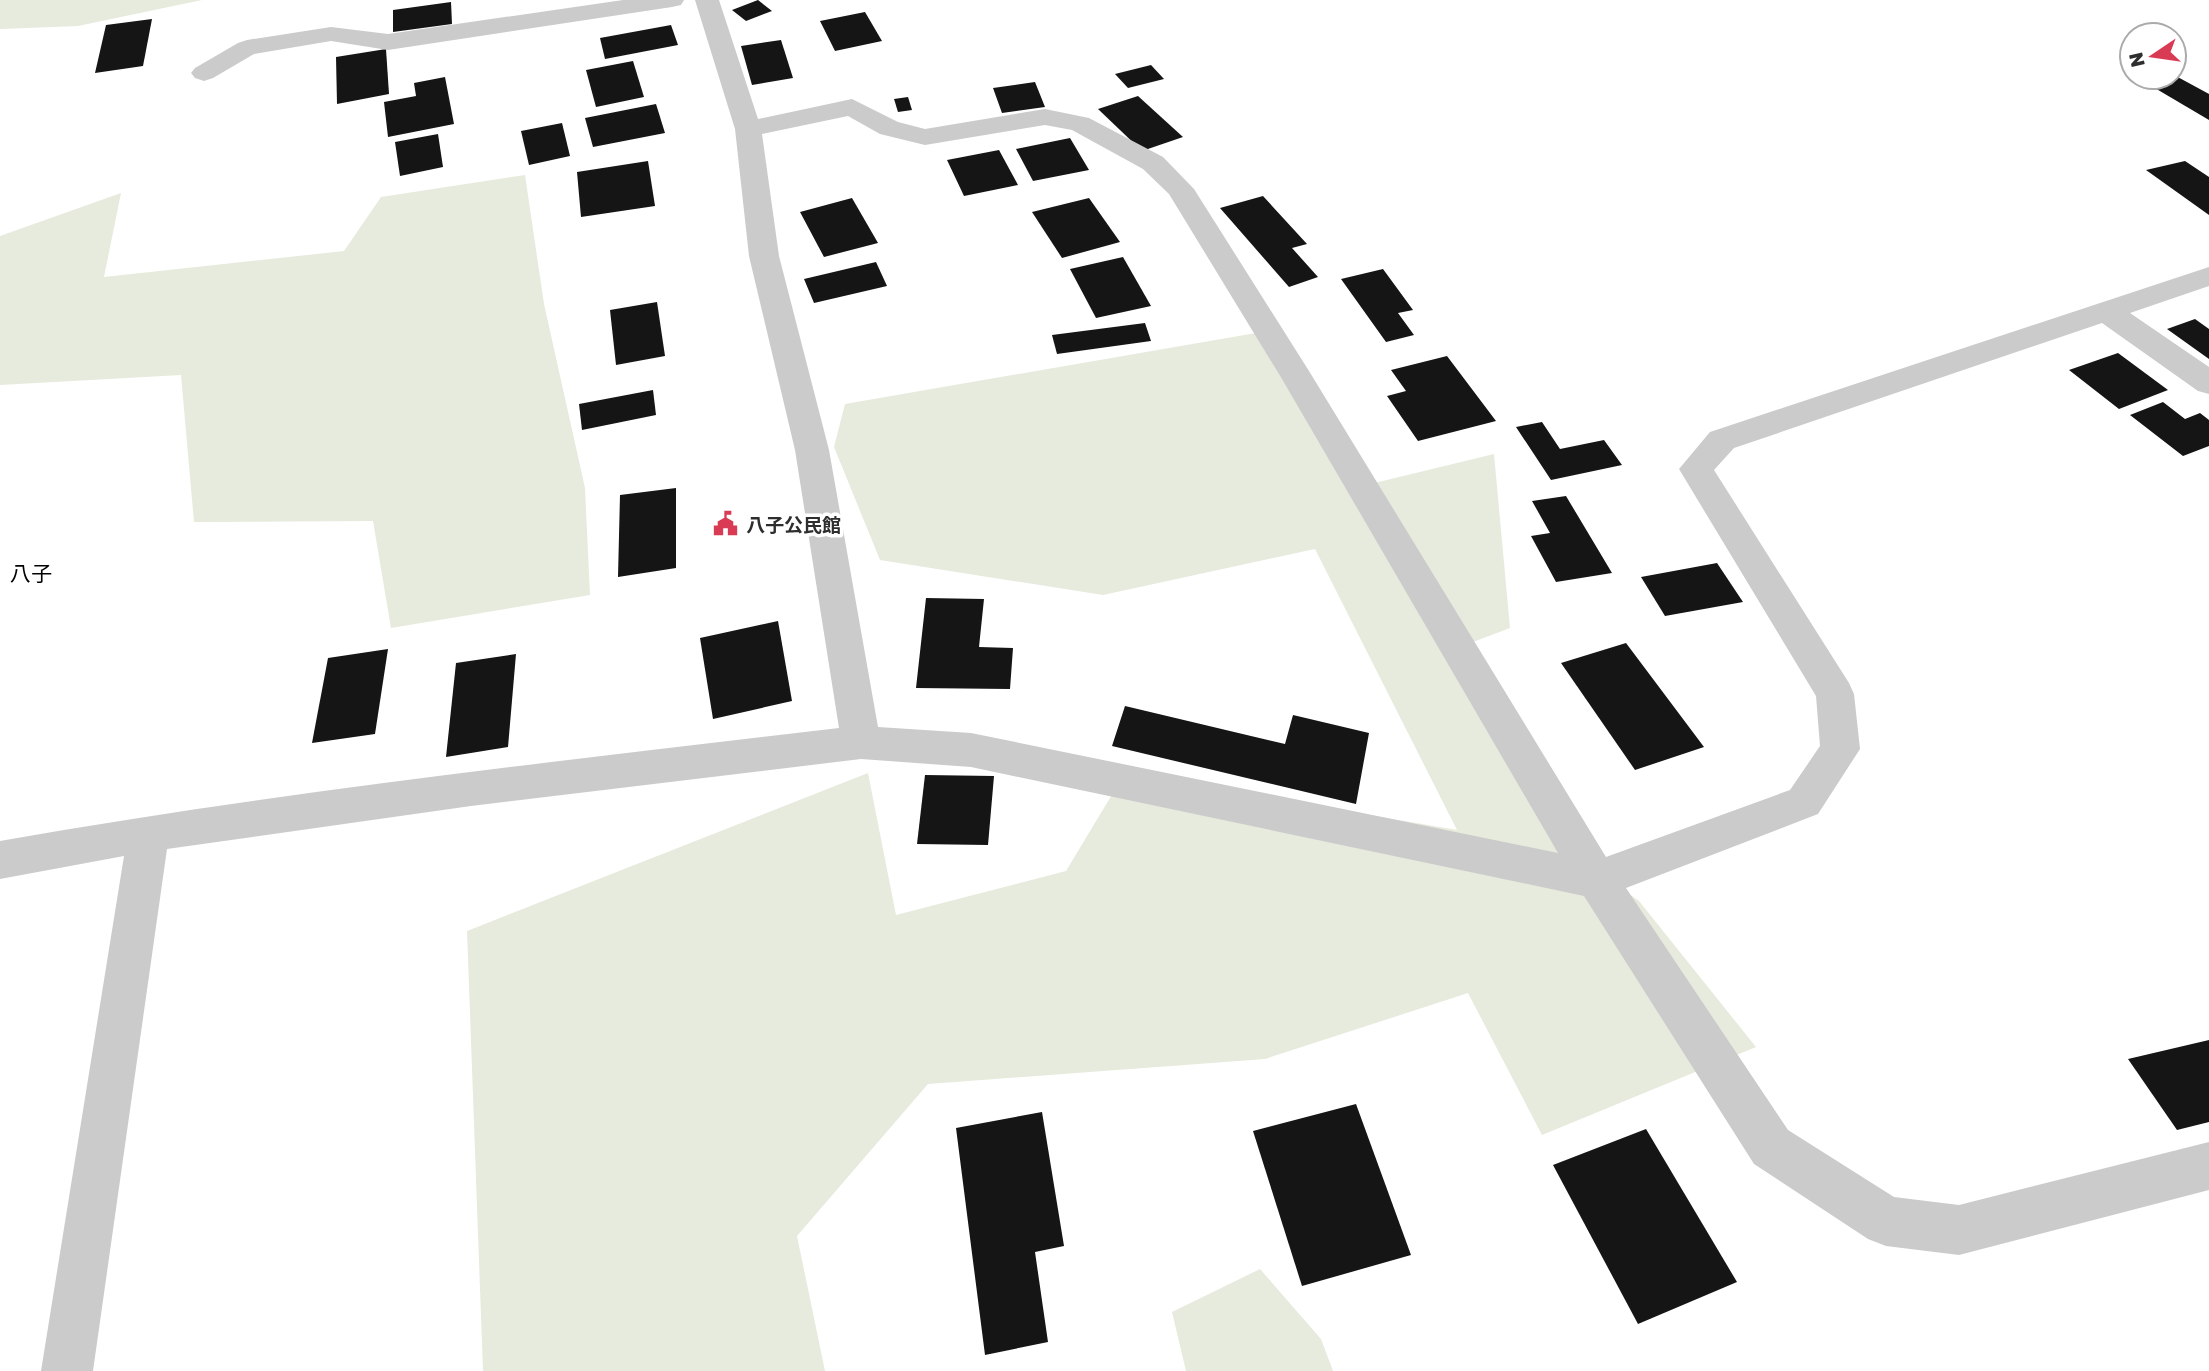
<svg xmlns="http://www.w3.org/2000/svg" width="2209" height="1371" viewBox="0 0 2209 1371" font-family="'Golos Text','Noto Sans JP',sans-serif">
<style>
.green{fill:#e6ebdd}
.building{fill:#151515}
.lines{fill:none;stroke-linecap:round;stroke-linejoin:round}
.minor{fill:#cbcbcb;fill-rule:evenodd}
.labels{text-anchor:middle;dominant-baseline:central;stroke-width:7;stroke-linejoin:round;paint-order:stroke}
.poi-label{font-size:19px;font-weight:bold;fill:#2e2e2e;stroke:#fff;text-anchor:start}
.neighbourhood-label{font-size:21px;fill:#000;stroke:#fff}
</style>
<rect width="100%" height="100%" fill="#fff"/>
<!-- green -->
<g class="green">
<polygon points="0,0 202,0 78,26 0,29"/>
<polygon points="525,175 544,304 585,488 590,595 391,628 373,521 194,522 181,375 0,385 0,236 121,193 104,277 344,251 381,197"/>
<polygon points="1256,333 1362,486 1494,454 1510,628 1449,651 1549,837 1639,901 1756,1047 1542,1135 1468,993 1265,1059 928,1084 797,1236 825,1371 483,1371 467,931 868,773 896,915 1066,871 1125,773 1457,830 1315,549 1103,595 880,560 834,447 845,404"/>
<polygon points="1260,1269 1321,1339 1333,1371 1186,1371 1172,1312"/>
</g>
<!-- building -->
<g class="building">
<polygon points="758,0 772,11 746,21 732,10"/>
<polygon points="451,2 452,24 393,32 393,10"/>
<polygon points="865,12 882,41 835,51 820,21"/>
<polygon points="152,19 143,66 95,73 106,25"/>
<polygon points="671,25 678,45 605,59 600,38"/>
<polygon points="781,40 793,78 752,85 741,46"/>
<polygon points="386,49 389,94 337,104 336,57"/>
<polygon points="633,61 644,97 596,107 586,70"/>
<polygon points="1151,65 1164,79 1128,88 1115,74"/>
<polygon points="2174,75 2209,94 2209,120 2148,84"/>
<polygon points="445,77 454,124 388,137 384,102 416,96 414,83"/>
<polygon points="1035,82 1045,107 1002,113 993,88"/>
<polygon points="1138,96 1183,137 1142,151 1098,109"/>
<polygon points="908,97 912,110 898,112 894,99"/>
<polygon points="656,104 665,133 593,147 585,118"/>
<polygon points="562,123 570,156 529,165 521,131"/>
<polygon points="438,134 443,167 400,176 395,142"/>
<polygon points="1070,138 1089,170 1033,181 1016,149"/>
<polygon points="999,150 1018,185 964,196 947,160"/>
<polygon points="648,161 655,206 581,217 577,172"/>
<polygon points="2185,161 2209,177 2209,215 2146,170"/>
<polygon points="1263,196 1307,244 1292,248 1318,277 1289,287 1220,208"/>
<polygon points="852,198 878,243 824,257 800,212"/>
<polygon points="1089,198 1120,242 1062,258 1032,212"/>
<polygon points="1123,257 1151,306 1096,318 1070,269"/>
<polygon points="876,262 887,286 814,303 804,279"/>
<polygon points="1383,269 1413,310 1398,313 1414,335 1386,342 1341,279"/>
<polygon points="657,302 665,356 616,365 610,310"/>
<polygon points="2195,319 2209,329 2209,359 2167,329"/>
<polygon points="1145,323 1151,341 1057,354 1052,335"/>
<polygon points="2118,353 2168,390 2119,409 2069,370"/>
<polygon points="1447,356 1496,421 1418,441 1387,396 1406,391 1391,370"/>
<polygon points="653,390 656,415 582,430 579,404"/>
<polygon points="2163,402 2185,419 2200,413 2209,420 2209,446 2183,456 2130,415"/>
<polygon points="1542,422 1560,449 1604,440 1622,465 1551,480 1516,427"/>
<polygon points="676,488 676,568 618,577 620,495"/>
<polygon points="1566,496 1612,573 1556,582 1531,536 1550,533 1532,501"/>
<polygon points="1717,563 1743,602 1665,616 1641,577"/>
<polygon points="926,598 984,599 979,647 1013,648 1010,689 916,688"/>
<polygon points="778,621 792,701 713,719 700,638"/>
<polygon points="1626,643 1704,747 1635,770 1561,663"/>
<polygon points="388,649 375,734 312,743 328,658"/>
<polygon points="516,654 508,747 446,757 456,663"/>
<polygon points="1125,706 1285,744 1293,715 1369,733 1356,804 1112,746"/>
<polygon points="925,775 994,776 988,845 917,844"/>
<polygon points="2209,1040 2209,1122 2177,1130 2128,1059"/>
<polygon points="1356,1104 1411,1255 1302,1286 1253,1131"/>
<polygon points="1042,1112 1064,1246 1035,1252 1048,1342 985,1355 956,1128"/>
<polygon points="1646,1129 1737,1282 1638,1324 1553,1165"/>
</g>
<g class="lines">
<!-- minor -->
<g class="minor">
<polygon points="623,0 684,0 681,5 672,7 388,50 331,41 254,54 213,78 204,81 195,78 191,73 195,68 238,43 247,40 331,27 388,34"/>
<path d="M 695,0 L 719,0 L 758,119 L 852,99 L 898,122 L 925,129 L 1045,109 L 1089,118 L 1163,157 L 1194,189 L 1309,371 L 1606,857 L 1790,790 L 1820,746 L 1816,696 L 1679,469 L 1710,432 L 2209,267 L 2209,286 L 2130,313 L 2209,367 L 2209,394 L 2198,391 L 2102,323 L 1734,448 L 1714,470 L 1849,683 L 1854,694 L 1860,749 L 1818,814 L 1626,888 L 1788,1130 L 1894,1197 L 1959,1205 L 2209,1142 L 2209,1190 L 1959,1255 L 1886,1246 L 1868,1239 L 1754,1164 L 1584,896 L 971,767 L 861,759 L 471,806 L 167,849 L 93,1371 L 41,1371 L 124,856 L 0,879 L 0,841 C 278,792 559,761 839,728 L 795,450 L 749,256 L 735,129 ZM 848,116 L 880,134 L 925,145 L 1045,125 L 1072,130 L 1143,169 L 1169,194 L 1282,379 L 1558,853 L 971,733 L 878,727 L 829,450 L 779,256 L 762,134 Z"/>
</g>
</g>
<!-- icons -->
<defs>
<symbol id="civic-bare" viewBox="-9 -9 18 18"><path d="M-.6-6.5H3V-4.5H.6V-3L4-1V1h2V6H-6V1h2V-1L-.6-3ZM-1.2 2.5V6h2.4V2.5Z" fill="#da3b54" stroke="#fff" stroke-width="2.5" paint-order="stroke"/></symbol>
</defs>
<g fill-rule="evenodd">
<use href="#civic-bare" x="708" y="506" width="35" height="35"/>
</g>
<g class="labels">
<!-- poi labels -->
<g class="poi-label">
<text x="746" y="524">八子公民館</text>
</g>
<!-- neighbourhood labels -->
<g class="neighbourhood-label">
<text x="31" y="573">八子</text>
</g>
</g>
<!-- north arrow -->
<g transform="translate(2153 56) rotate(257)"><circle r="33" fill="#ffffff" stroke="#ababab" stroke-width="2"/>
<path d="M0-5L12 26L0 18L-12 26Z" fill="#da3b54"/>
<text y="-10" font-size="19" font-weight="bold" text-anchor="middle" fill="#2e2e2e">N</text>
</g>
</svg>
